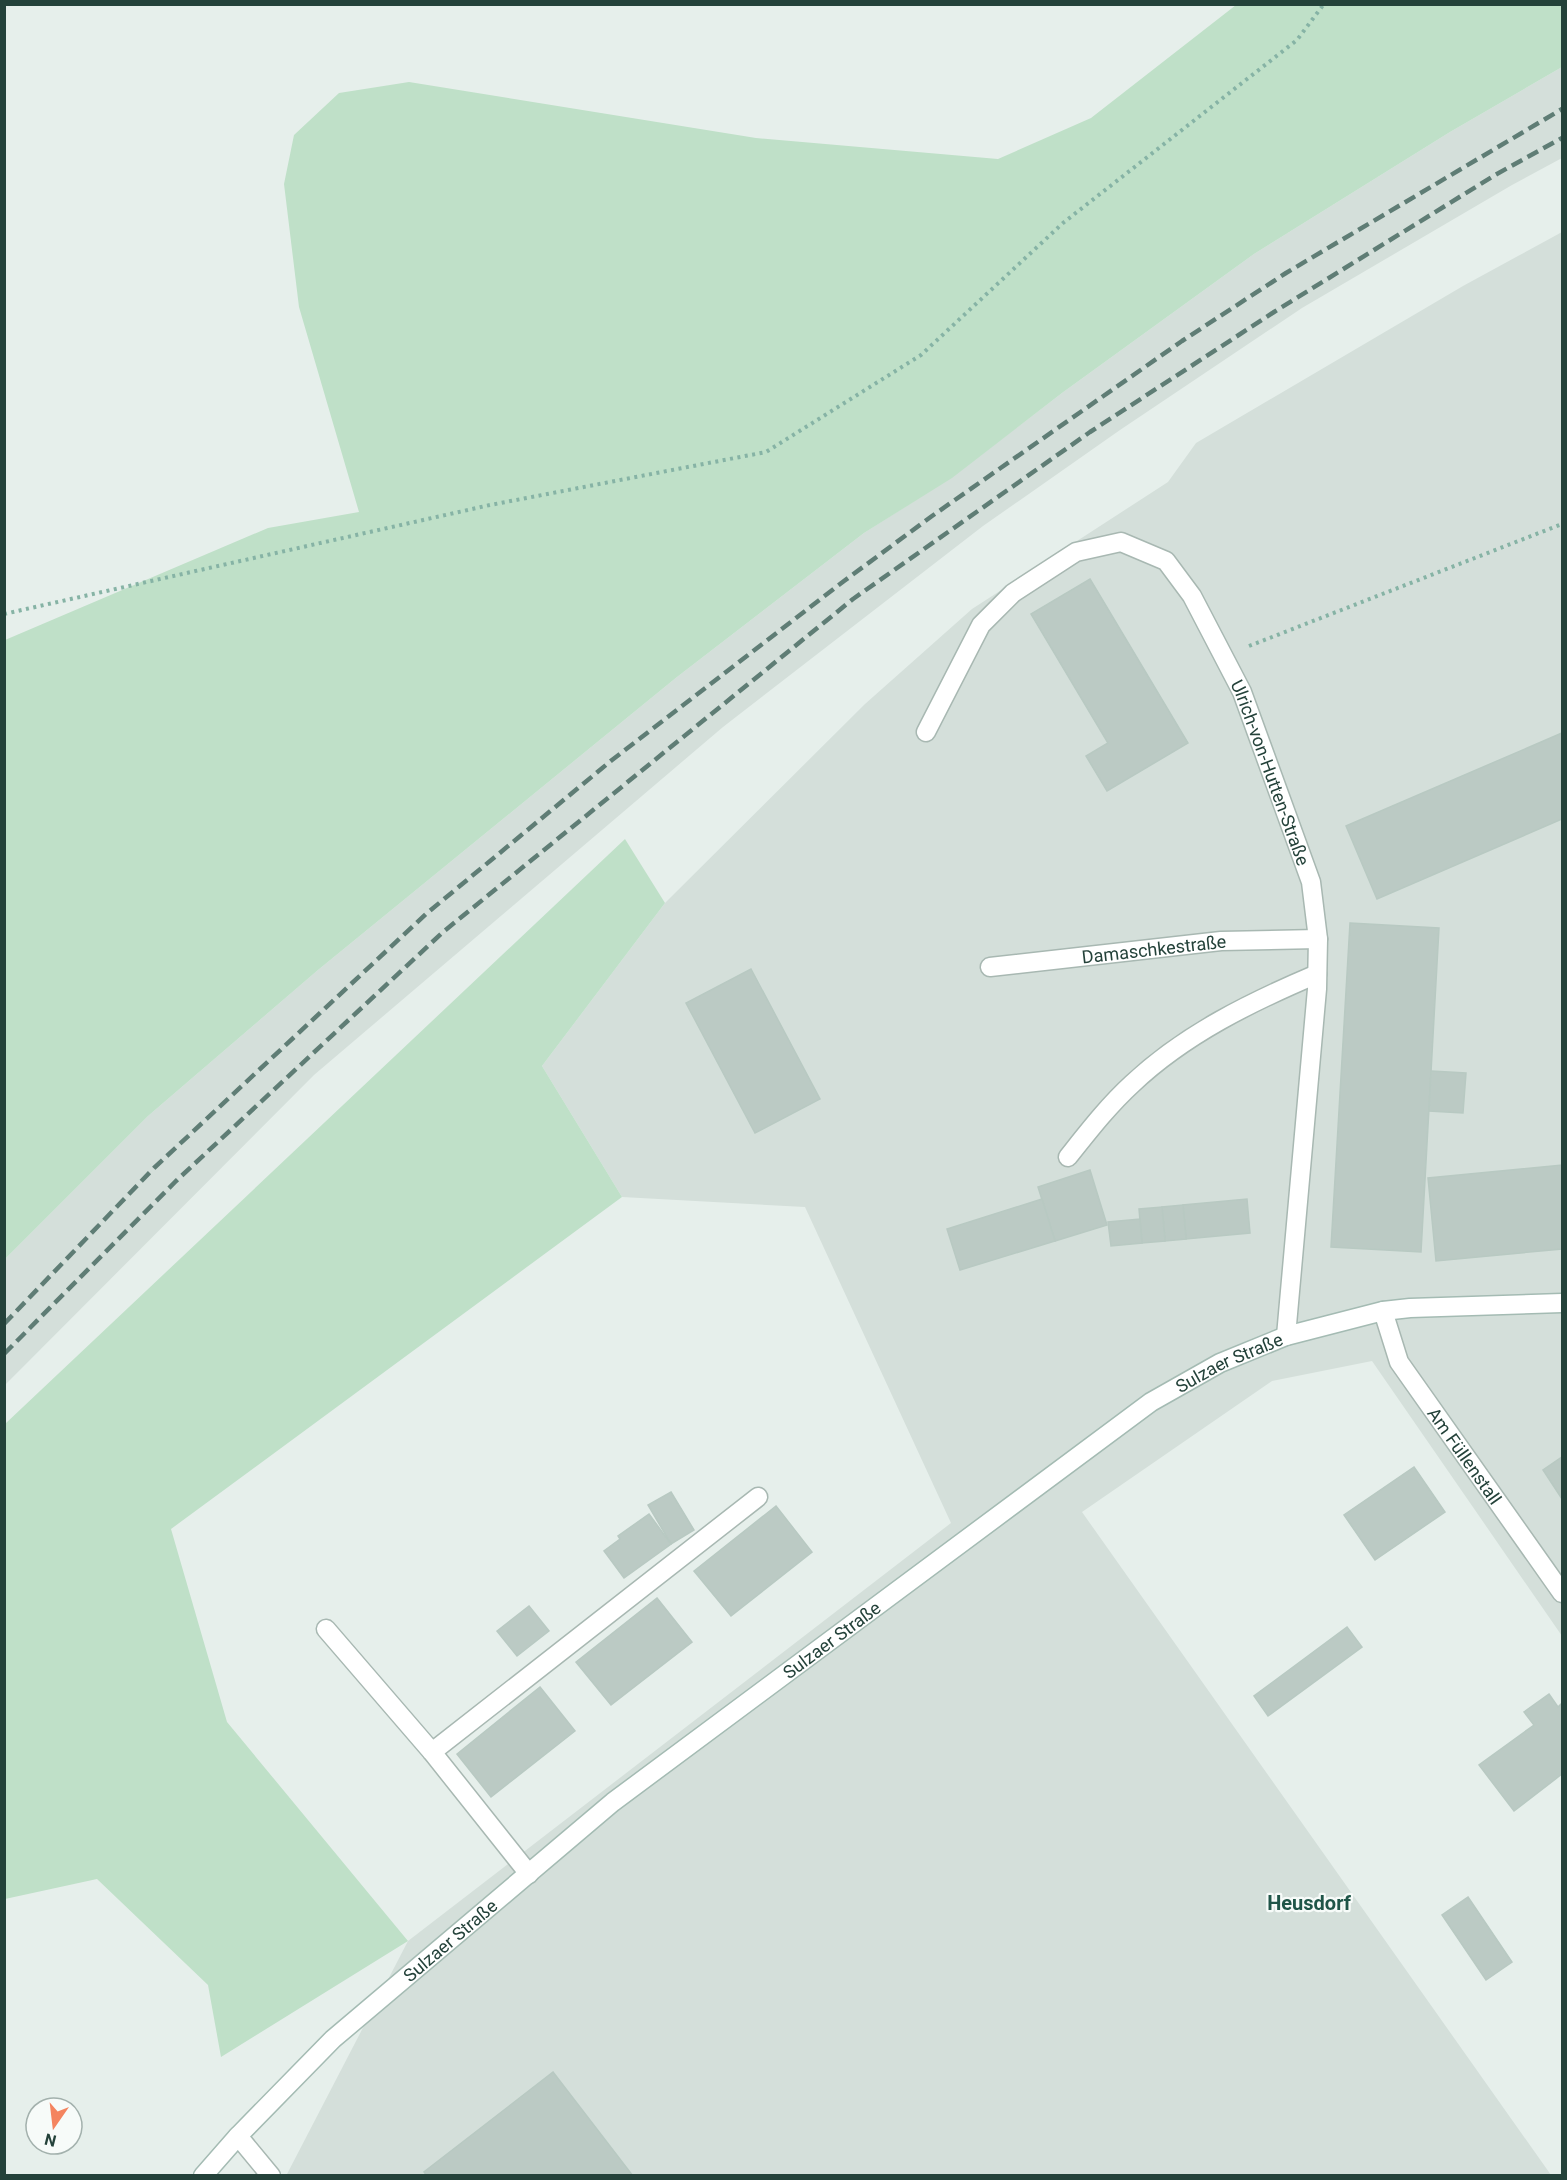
<svg xmlns="http://www.w3.org/2000/svg" width="1567" height="2180" viewBox="0 0 1567 2180" font-family="Roboto,sans-serif">
<style>
.built{fill:#d4dfda}
.green{fill:#bfe0c8}
.building{fill:#bbcac4;stroke:#b8c9c2;stroke-width:1.5}
.lines{fill:none;stroke-linecap:round;stroke-linejoin:round}
.service-casing{stroke:#a8b8b2;stroke-width:21}
.minor-casing{stroke:#a8b8b2;stroke-width:21}
.secondary-casing{stroke:#a4bbb3;stroke-width:21}
.path{stroke:#86b3a5;stroke-width:4;stroke-dasharray:3 4.5;stroke-linecap:butt}
.service{stroke:#fff;stroke-width:18}
.minor{stroke:#fff;stroke-width:18}
.secondary{stroke:#fff;stroke-width:18}
.rail{stroke:#5f7d75;stroke-width:4.5;stroke-dasharray:12 6;stroke-linecap:butt}
.labels{text-anchor:middle;dominant-baseline:central;stroke-width:4.5;stroke-linejoin:round;paint-order:stroke}
.street-label{font-size:18px;fill:#24423a;stroke:#f7fbf9}
.neighbourhood-label{font-size:20px;font-weight:bold;fill:#1f5548;stroke:#f7fbf9}
</style>
<rect width="100%" height="100%" fill="#e6efeb"/>
<!-- built -->
<g class="built">
<polygon points="1562,67 1562,158 1512,185 1302,308 1120,430 983,526 723,727 314,1075 5,1385 5,1259 148,1116 318,970 677,677 864,533 952,477 1062,393 1254,254 1450,132"/>
<polygon points="1562,232 1562,1636 1372,1361 1272,1381 1082,1512 1551,2175 286,2176 408,1941 951,1523 805,1207 622,1197 542,1066 665,903 865,704 972,609 1168,482 1196,443 1463,286"/>
</g>
<!-- green -->
<g class="green">
<polygon points="1236,5 1562,5 1562,67 1450,132 1254,254 1062,393 952,478 864,533 677,677 318,970 148,1116 5,1259 5,640 268,528 359,512 299,307 284,184 294,135 339,93 409,82 756,138 998,159 1091,118"/>
<polygon points="625,839 665,903 542,1066 622,1197 171,1529 227,1722 408,1941 221,2057 208,1985 97,1879 5,1899 5,1424"/>
</g>
<!-- building -->
<g class="building">
<polygon points="1090,579 1188,743 1107,791 1086,756 1108,743 1031,614"/>
<polygon points="1562,733 1562,819 1377,899 1346,826"/>
<polygon points="1350,923 1439,928 1421,1252 1331,1247"/>
<polygon points="751,969 820,1099 755,1133 686,1003"/>
<polygon points="1431,1071 1466,1073 1463,1113 1429,1111"/>
<polygon points="1562,1165 1562,1249 1436,1261 1428,1178"/>
<polygon points="1090,1170 1107,1225 1055,1241 1038,1187"/>
<polygon points="1042,1199 1055,1241 960,1270 947,1229"/>
<polygon points="1247,1199 1250,1233 1186,1239 1183,1205"/>
<polygon points="1183,1205 1186,1239 1165,1241 1162,1207"/>
<polygon points="1162,1207 1165,1241 1142,1243 1139,1209"/>
<polygon points="1140,1219 1142,1243 1111,1246 1108,1222"/>
<polygon points="1562,1457 1562,1499 1543,1470"/>
<polygon points="1414,1467 1445,1512 1375,1560 1344,1515"/>
<polygon points="671,1492 694,1530 671,1544 648,1505"/>
<polygon points="776,1506 812,1552 731,1616 694,1571"/>
<polygon points="649,1514 671,1544 624,1578 604,1551 620,1539 618,1536"/>
<polygon points="657,1598 692,1642 611,1705 576,1662"/>
<polygon points="529,1606 549,1631 517,1656 497,1631"/>
<polygon points="1347,1627 1362,1647 1268,1716 1254,1696"/>
<polygon points="540,1687 575,1731 491,1797 457,1754"/>
<polygon points="1549,1694 1558,1707 1562,1703 1562,1774 1514,1811 1479,1765 1534,1725 1524,1712"/>
<polygon points="1468,1897 1512,1962 1486,1980 1442,1915"/>
<polygon points="553,2072 633,2176 427,2176 424,2172"/>
</g>
<g class="lines">
<defs>
<g id="service">
<path id="s1" d="M 926,732 L 981,625 L 1013,593 L 1076,552 L 1121,542 L 1166,561 L 1192,596 L 1242,692 L 1311,882 L 1318,939 L 1317,989 L 1286,1336"/>
<path id="s2" d="M 990,967 L 1221,941 L 1318,939"/>
<path d="M 1068,1157 C 1088,1132 1108,1106 1132,1084 C 1185,1034 1251,1002 1317,974"/>
<polyline points="326,1629 432,1752 529,1874"/>
<polyline points="432,1752 758,1497"/>
</g>
<g id="minor">
<path id="s3" d="M 1383,1311 L 1399,1362 L 1562,1593"/>
<polyline points="238,2136 271,2176"/>
</g>
<g id="secondary">
<path id="s4" d="M 203,2176 L 238,2136 L 333,2039 L 613,1802 L 1151,1402 L 1220,1363 L 1286,1336 L 1383,1311 L 1410,1308 L 1562,1303"/>
</g>
</defs>
<!-- service casing -->
<use href="#service" class="service-casing"/>
<!-- minor casing -->
<use href="#minor" class="minor-casing"/>
<!-- secondary casing -->
<use href="#secondary" class="secondary-casing"/>
<!-- path -->
<g class="path">
<polyline points="4,614 490,505 766,452 921,355 1063,223 1297,40 1324,4"/>
<polyline points="1249,646 1562,524"/>
</g>
<!-- service -->
<use href="#service" class="service"/>
<!-- minor -->
<use href="#minor" class="minor"/>
<!-- secondary -->
<use href="#secondary" class="secondary"/>
<!-- rail -->
<g class="rail">
<polyline points="4,1324 154,1168 426,914 612,760 844,581 932,516 1182,341 1286,273 1562,109"/>
<polyline points="4,1354 176,1181 443,932 853,599 1090,432 1274,312 1495,175 1562,138"/>
</g>
</g>
<g class="labels">
<!-- street labels -->
<g class="street-label">
<text stroke="none"><textPath href="#s1" startOffset="573">Ulrich-von-Hutten-Straße</textPath></text>
<text stroke="none"><textPath href="#s2" startOffset="165">Damaschkestraße</textPath></text>
<text stroke="none"><textPath href="#s4" startOffset="1314">Sulzaer Straße</textPath></text>
<text stroke="none"><textPath href="#s3" startOffset="168">Am Füllenstall</textPath></text>
<text stroke="none"><textPath href="#s4" startOffset="828">Sulzaer Straße</textPath></text>
<text stroke="none"><textPath href="#s4" startOffset="342">Sulzaer Straße</textPath></text>
</g>
<!-- neighbourhood labels -->
<g class="neighbourhood-label">
<text x="1309" y="1903">Heusdorf</text>
</g>
</g>
<!-- border -->
<rect width="1567" height="2180" fill="none" stroke="#24423a" stroke-width="12"/>
<!-- north arrow -->
<g transform="translate(54 2126) rotate(194)"><circle r="28" fill="#f7fbf9" stroke="#a3b1ad" stroke-width="1.5"/>
<path d="M0-4.5L10 22L0 15L-10 22Z" fill="#f4845f"/>
<text y="-9" font-size="16" font-weight="bold" text-anchor="middle" fill="#24423a">N</text>
</g>
</svg>
